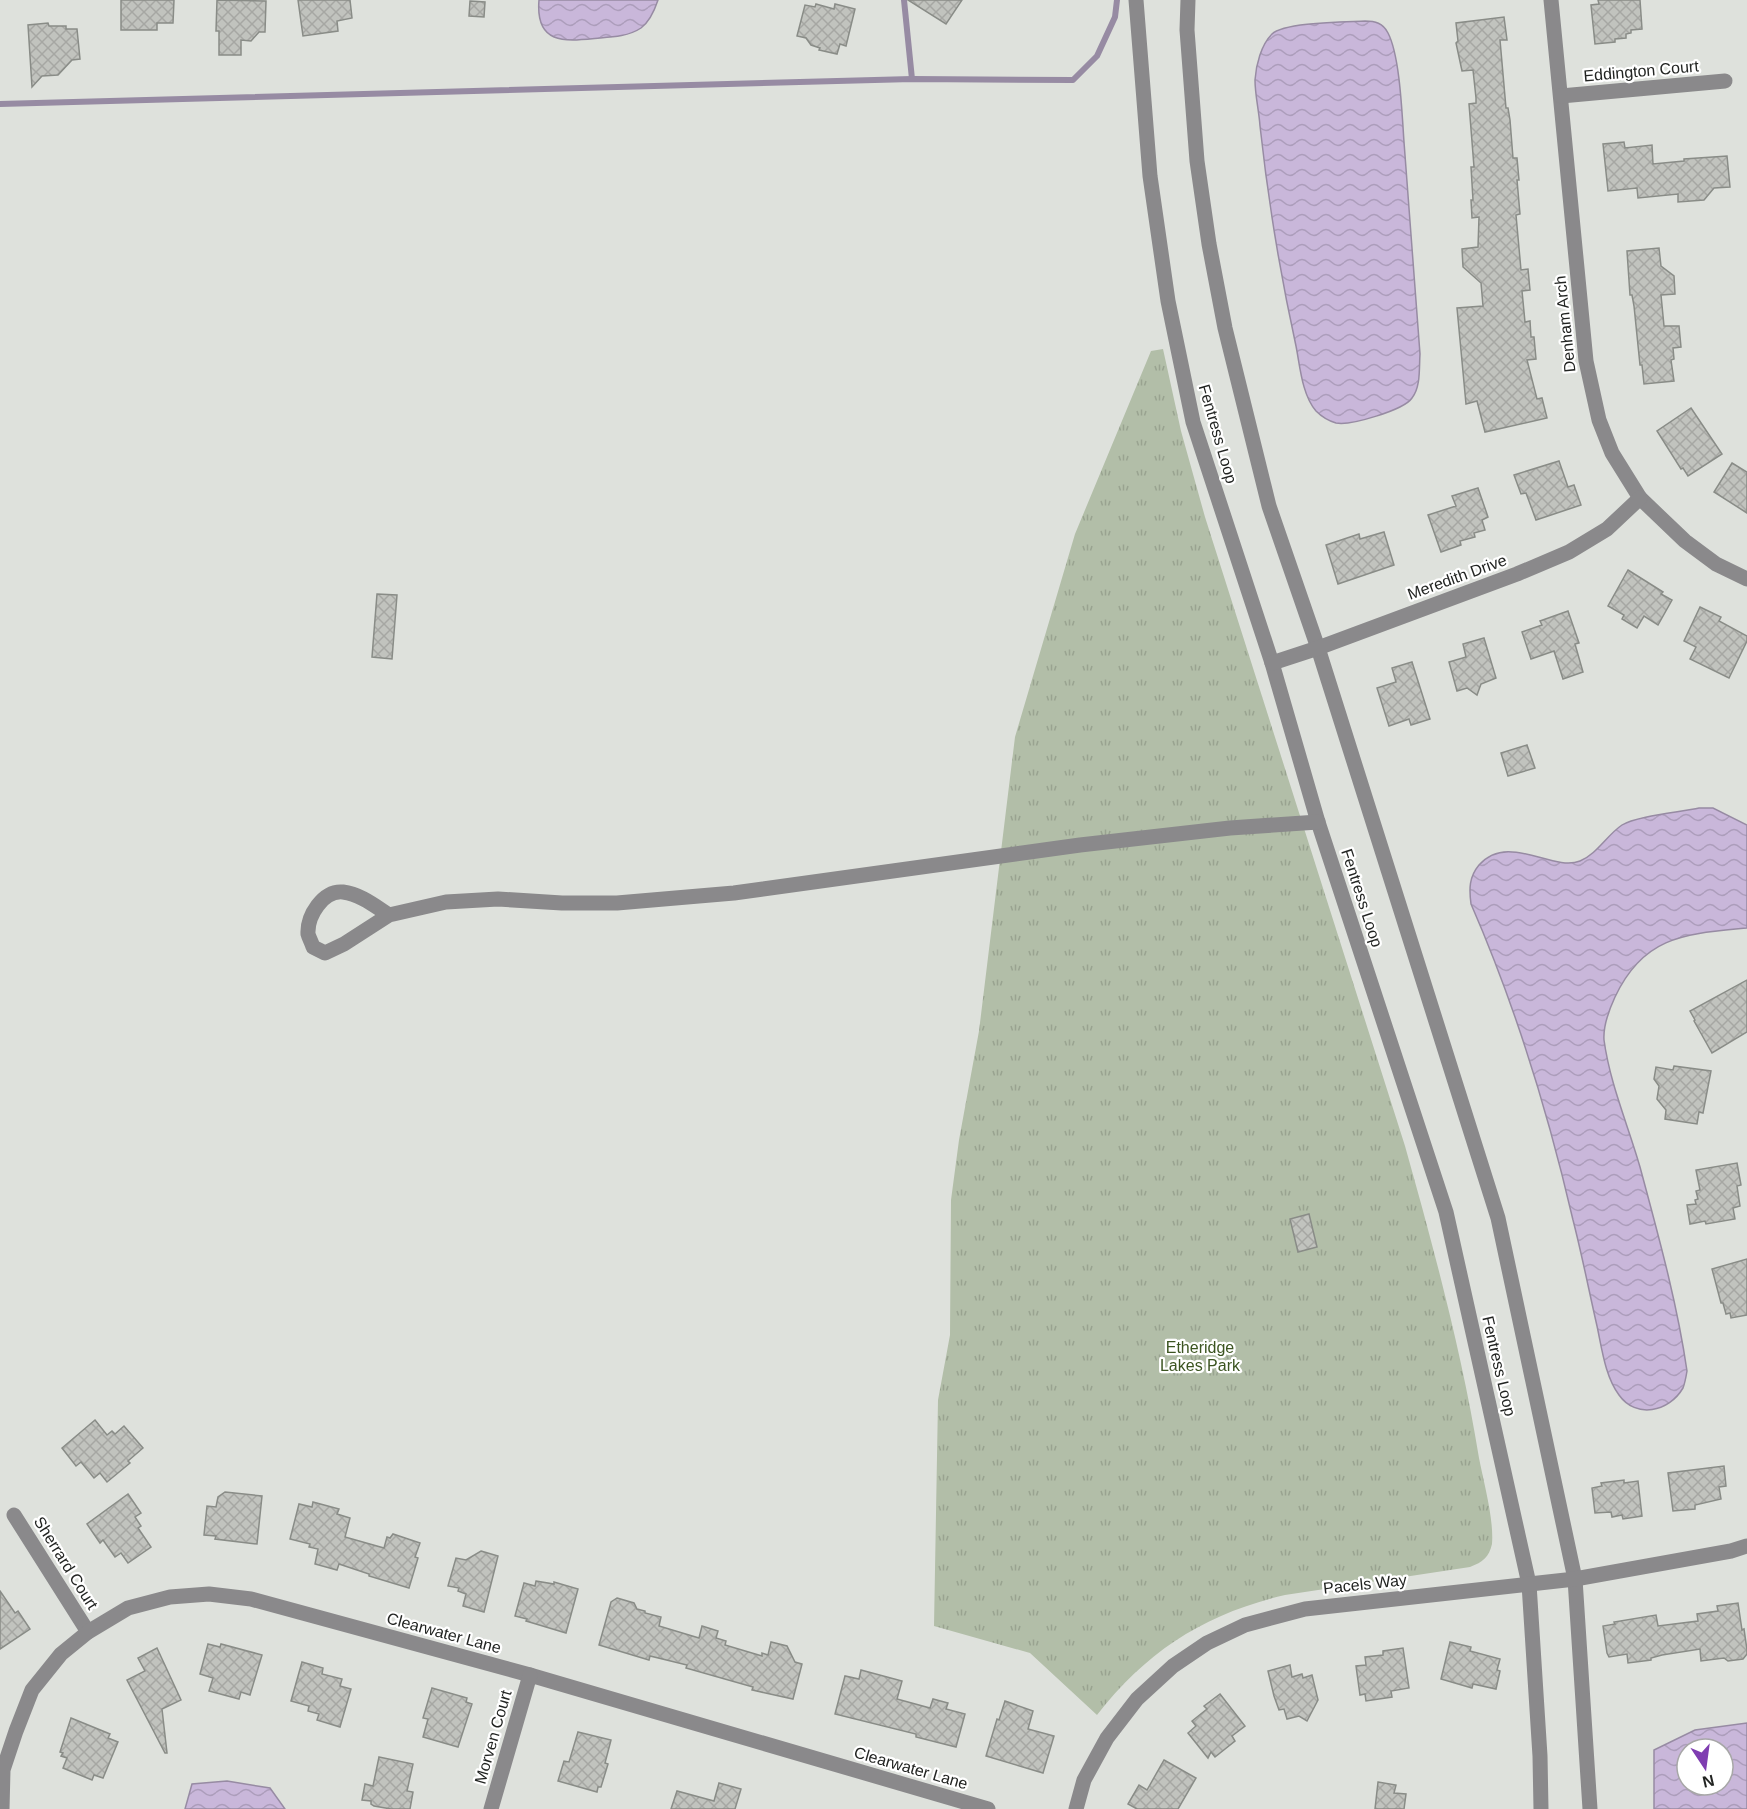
<svg xmlns="http://www.w3.org/2000/svg" width="1747" height="1809" viewBox="0 0 1747 1809" font-family="Arial,sans-serif">
<style>
.park{fill:url(#park-tufts)}
.water{fill:url(#water-waves);stroke:#978ba3;stroke-width:1.5;fill-rule:evenodd}
.lines{fill:none;stroke-linecap:round;stroke-linejoin:round}
.stream{stroke:#978ba3;stroke-width:6}
.building{fill:url(#building-cross-hatch);stroke:#898c87;stroke-width:1.5}
.minor{stroke:#8a898b;stroke-width:15}
.labels{text-anchor:middle;dominant-baseline:central;stroke-width:4.5;stroke-linejoin:round;paint-order:stroke}
.street-label{font-size:16px;fill:#222422;stroke:#fff}
.park-label{font-size:16px;fill:#3b5420;stroke:#fff}
</style>
<defs>
<pattern id="park-tufts" width="24" height="20" patternUnits="userSpaceOnUse" patternTransform="scale(1.5)"><rect width="24" height="20" fill="#b2bea8"/><path d="M3 7l-1-3M5 7V3M7 7l1-3M15 17l-1-3M17 17v-4M19 17l1-3" fill="none" stroke="#99a390"/></pattern>
<pattern id="water-waves" width="16" height="10" patternUnits="userSpaceOnUse" patternTransform="scale(1.5)"><rect width="16" height="10" fill="#c9b7da"/><path d="M0 5q4-4 8 0t8 0" fill="none" stroke="#ac9dbb"/></pattern>
<pattern id="building-cross-hatch" width="8" height="8" patternUnits="userSpaceOnUse" patternTransform="scale(1.5)"><rect width="8" height="8" fill="#c1c3be"/><path d="M0 0l8 8M0 8l8-8" fill="none" stroke="#a6a7a3"/></pattern>
</defs>
<rect width="100%" height="100%" fill="#dee1dc"/>
<!-- park -->
<path class="park" d="M 1163,349 L 1181,431 L 1205,517 L 1405,1146 C 1434,1249 1462,1353 1479,1458 C 1484,1484 1494,1519 1492,1544 C 1489,1557 1483,1562 1470,1567 L 1285,1595 C 1205,1614 1148,1650 1097,1715 L 1030,1653 L 934,1626 L 938,1400 L 950,1335 L 951,1200 L 959,1140 L 979,1031 L 1015,737 L 1075,534 L 1151,351 Z"/>
<!-- water -->
<g class="water">
<path d="M 539,0 L 658,0 C 655,9 649,22 641,28 C 629,36 614,37 600,38 C 568,41 535,47 539,0 Z"/>
<path d="M 1365,21 C 1375,21 1383,23 1388,33 C 1400,56 1402,114 1404,142 C 1409,213 1415,283 1420,354 C 1419,367 1421,387 1412,398 C 1404,410 1350,426 1336,423 C 1329,421 1321,416 1316,411 C 1302,395 1300,366 1296,346 C 1280,273 1268,200 1260,126 C 1259,111 1255,95 1255,80 C 1256,65 1261,45 1272,34 C 1284,22 1346,22 1365,21 Z"/>
<path d="M 1699,808 L 1713,808 L 1747,825 L 1747,928 C 1686,934 1644,935 1615,997 C 1609,1010 1603,1026 1604,1040 C 1610,1084 1628,1125 1640,1167 C 1658,1234 1677,1302 1687,1371 C 1686,1377 1685,1383 1683,1388 C 1669,1412 1636,1419 1619,1395 C 1605,1376 1602,1349 1597,1326 C 1589,1291 1582,1255 1573,1220 C 1548,1112 1515,1005 1471,904 C 1469,889 1469,877 1479,865 C 1508,832 1552,872 1580,861 C 1597,854 1607,835 1622,825 C 1636,816 1681,812 1699,808 Z"/>
<path d="M 1747,1723 L 1747,1809 L 1654,1809 L 1654,1750 L 1695,1730 ZM 1687,1749 L 1723,1749 L 1723,1785 L 1687,1785 Z"/>
<polygon points="227,1781 270,1788 285,1809 185,1809 192,1784"/>
</g>
<g class="lines">
<!-- stream -->
<g class="stream">
<polyline points="904,0 912,79"/>
<polyline points="0,104 912,79 1073,80 1097,56 1115,17 1117,0"/>
</g>
</g>
<!-- building -->
<g class="building">
<polygon points="121,0 174,0 173,23 157,23 157,30 121,30"/>
<polygon points="217,0 266,1 265,32 259,32 251,41 241,40 241,55 219,55 219,31 216,31"/>
<polygon points="298,0 350,0 352,18 337,21 338,31 303,36"/>
<polygon points="908,0 962,0 946,24"/>
<polygon points="1598,0 1640,0 1642,29 1631,30 1631,33 1626,34 1626,38 1615,39 1615,42 1595,44 1591,5 1599,4"/>
<polygon points="470,1 485,2 484,17 469,16"/>
<polygon points="816,4 834,9 835,4 855,9 846,46 840,44 837,54 819,50 820,48 811,45 806,38 797,36 805,5 815,7"/>
<polygon points="1504,17 1507,40 1500,40 1506,108 1508,108 1510,120 1513,158 1517,158 1519,180 1517,180 1520,214 1516,215 1521,270 1528,269 1530,290 1522,291 1525,322 1530,321 1531,337 1534,337 1536,359 1527,360 1537,399 1542,398 1547,418 1485,432 1477,401 1466,404 1457,308 1483,306 1481,283 1463,267 1462,249 1478,247 1479,217 1472,218 1471,200 1473,200 1471,167 1474,167 1469,104 1476,103 1476,98 1473,70 1462,71 1456,43 1458,41 1456,23"/>
<polygon points="48,23 49,26 66,26 66,29 77,29 80,59 72,60 58,75 42,76 32,87 28,25"/>
<polygon points="1624,142 1625,148 1652,145 1653,164 1684,161 1684,159 1727,156 1730,187 1714,188 1704,200 1678,202 1678,194 1638,198 1637,188 1608,191 1603,144"/>
<polygon points="1659,248 1661,266 1674,276 1675,294 1661,295 1664,326 1679,326 1681,347 1673,348 1674,359 1671,360 1674,381 1644,384 1642,365 1640,365 1634,306 1632,295 1630,295 1627,251"/>
<polygon points="1691,408 1722,454 1688,476 1683,468 1681,469 1657,431"/>
<polygon points="1559,461 1568,487 1574,485 1581,505 1536,520 1526,493 1521,494 1514,475"/>
<polygon points="1732,463 1747,472 1747,513 1714,492"/>
<polygon points="1478,488 1488,517 1482,520 1485,530 1474,533 1475,537 1460,541 1461,545 1441,552 1428,515 1456,506 1452,496"/>
<polygon points="1384,532 1394,565 1338,584 1326,545 1359,534 1360,539"/>
<polygon points="1628,570 1663,592 1661,594 1672,600 1658,625 1644,616 1637,628 1622,619 1624,615 1608,606"/>
<polygon points="377,594 397,595 392,659 372,657"/>
<polygon points="1700,607 1721,617 1719,621 1747,636 1747,641 1729,678 1690,659 1696,647 1684,641"/>
<polygon points="1568,611 1579,643 1575,644 1583,672 1563,679 1554,651 1531,659 1522,632 1542,625 1540,621"/>
<polygon points="1484,638 1496,678 1481,684 1477,695 1467,688 1457,691 1449,662 1466,657 1463,644"/>
<polygon points="1412,662 1430,719 1411,725 1409,719 1389,726 1377,688 1396,682 1392,668"/>
<polygon points="1527,745 1535,768 1508,776 1501,753"/>
<polygon points="1747,980 1747,1032 1712,1053 1694,1021 1695,1020 1690,1011"/>
<polygon points="1674,1066 1711,1071 1703,1113 1699,1112 1697,1124 1665,1119 1666,1110 1657,1099 1659,1086 1654,1079 1656,1067 1673,1070"/>
<polygon points="1737,1163 1741,1185 1737,1186 1740,1206 1733,1208 1735,1219 1706,1224 1705,1221 1690,1224 1687,1205 1696,1204 1695,1200 1698,1199 1696,1191 1700,1190 1696,1170"/>
<polygon points="1309,1214 1317,1247 1298,1252 1290,1219"/>
<polygon points="1747,1259 1747,1315 1731,1318 1730,1313 1726,1314 1723,1303 1721,1303 1712,1269"/>
<polygon points="95,1420 107,1435 112,1431 115,1434 124,1426 143,1448 128,1461 130,1463 107,1482 100,1473 94,1478 81,1462 76,1466 62,1448"/>
<polygon points="1724,1466 1726,1486 1719,1487 1721,1499 1695,1505 1695,1509 1673,1511 1668,1473"/>
<polygon points="1624,1480 1624,1483 1638,1481 1642,1516 1623,1519 1622,1515 1612,1517 1611,1512 1595,1513 1592,1488 1602,1486 1601,1483"/>
<polygon points="225,1492 262,1496 257,1544 215,1539 216,1536 204,1535 207,1506 216,1507 218,1497"/>
<polygon points="128,1494 141,1513 135,1517 141,1526 138,1528 151,1547 128,1563 121,1553 115,1557 103,1540 100,1543 87,1524"/>
<polygon points="313,1502 339,1509 337,1514 350,1518 345,1537 384,1548 387,1537 390,1538 393,1534 420,1543 415,1557 418,1558 409,1588 369,1576 369,1574 339,1564 337,1570 315,1564 318,1549 309,1547 310,1544 290,1539 299,1504 312,1507"/>
<polygon points="481,1551 498,1556 484,1612 463,1606 466,1594 458,1591 459,1588 448,1586 456,1558 466,1560"/>
<polygon points="536,1581 554,1584 554,1582 578,1589 566,1633 526,1621 527,1619 515,1616 524,1583 535,1586"/>
<polygon points="0,1591 15,1613 18,1611 30,1629 0,1649"/>
<polygon points="617,1598 634,1603 637,1609 645,1611 645,1613 661,1617 659,1626 699,1638 702,1626 718,1631 716,1638 726,1641 725,1645 762,1656 762,1653 768,1655 771,1642 787,1646 795,1662 802,1664 793,1699 752,1690 753,1687 686,1668 687,1665 650,1656 649,1660 599,1645 611,1602"/>
<polygon points="1738,1603 1742,1630 1744,1629 1747,1650 1747,1654 1743,1659 1728,1661 1724,1658 1701,1661 1700,1649 1662,1655 1651,1658 1651,1660 1628,1663 1627,1654 1609,1657 1607,1653 1603,1626 1615,1624 1614,1622 1656,1615 1658,1626 1698,1621 1697,1614 1718,1611 1717,1606"/>
<polygon points="1450,1642 1471,1647 1470,1651 1500,1659 1497,1670 1500,1671 1496,1689 1473,1684 1472,1688 1441,1679"/>
<polygon points="208,1644 220,1647 221,1644 262,1655 250,1695 241,1692 239,1699 209,1691 213,1678 200,1674"/>
<polygon points="157,1648 181,1700 162,1709 167,1753 165,1753 127,1680 145,1671 138,1658"/>
<polygon points="1403,1648 1409,1688 1391,1691 1392,1697 1366,1701 1365,1694 1360,1695 1356,1666 1366,1665 1365,1657 1383,1655 1383,1651"/>
<polygon points="302,1662 323,1668 322,1674 342,1679 340,1686 351,1689 340,1727 317,1720 319,1714 308,1711 309,1706 291,1701"/>
<polygon points="1290,1665 1292,1677 1302,1674 1303,1678 1312,1675 1318,1700 1307,1721 1299,1716 1287,1719 1284,1709 1279,1710 1274,1696 1268,1671"/>
<polygon points="861,1670 902,1681 897,1699 930,1708 933,1699 948,1703 946,1709 965,1714 956,1747 916,1737 916,1734 835,1714 845,1676 859,1679"/>
<polygon points="432,1688 467,1698 466,1702 472,1704 458,1747 423,1737 428,1719 423,1718"/>
<polygon points="1220,1694 1245,1726 1232,1736 1235,1741 1215,1757 1211,1752 1208,1758 1188,1733 1196,1726 1192,1721 1207,1709 1204,1706"/>
<polygon points="1005,1701 1033,1711 1028,1729 1054,1736 1043,1773 986,1756 997,1719 999,1720"/>
<polygon points="71,1718 110,1734 108,1738 118,1742 103,1778 94,1775 92,1780 63,1768 67,1758 61,1756 63,1753 60,1752"/>
<polygon points="578,1732 611,1740 605,1763 608,1764 601,1787 598,1787 597,1792 558,1781 564,1761 569,1762"/>
<polygon points="379,1757 413,1764 407,1791 413,1792 410,1809 391,1809 374,1806 371,1804 371,1801 362,1800 365,1784 373,1786"/>
<polygon points="1164,1760 1196,1778 1178,1809 1137,1809 1128,1804 1139,1785 1147,1790"/>
<polygon points="1378,1782 1396,1785 1394,1793 1406,1794 1404,1809 1375,1809"/>
<polygon points="719,1783 741,1789 735,1809 671,1809 677,1791 714,1801"/>
</g>
<g class="lines">
<!-- minor -->
<g class="minor">
<polyline points="1136,0 1150,176 1168,301 1193,422 1272,663 1318,822 1446,1212 1529,1584 1540,1756 1541,1809"/>
<polyline points="1188,0 1187,30 1197,161 1209,244 1225,328 1269,506 1318,648 1498,1218 1575,1579 1590,1809"/>
<polyline points="1551,0 1586,361 1599,420 1612,453 1640,498 1685,541 1716,564 1747,579"/>
<polyline points="1561,96 1725,81"/>
<polyline points="1272,663 1318,648 1517,574 1569,552 1607,529 1640,498"/>
<path d="M 389,915 C 375,906 360,894 343,892 C 323,890 307,916 308,934 C 309,938 312,943 313,947 L 325,953 L 344,944 L 389,915 L 446,902 L 498,899 L 562,903 L 617,903 L 734,893 L 1080,845 L 1230,828 L 1318,822"/>
<polyline points="14,1515 88,1632"/>
<polyline points="2,1809 3,1770 16,1731 32,1690 61,1654 88,1632 128,1608 170,1597 209,1594 251,1599 530,1675 988,1809"/>
<polyline points="491,1809 530,1675"/>
<polyline points="1076,1809 1084,1780 1107,1738 1137,1699 1173,1666 1207,1643 1245,1625 1305,1609 1575,1579 1731,1551 1747,1546"/>
</g>
</g>
<g class="labels">
<!-- street labels -->
<g class="street-label">
<text transform="translate(1641 71) rotate(-5)">Eddington Court</text>
<text transform="translate(1565 324) rotate(-96)">Denham Arch</text>
<text transform="translate(1218 434) rotate(74)">Fentress Loop</text>
<text transform="translate(1457 577) rotate(-20)">Meredith Drive</text>
<text transform="translate(1362 898) rotate(72)">Fentress Loop</text>
<text transform="translate(1499 1366) rotate(77)">Fentress Loop</text>
<text transform="translate(66 1563) rotate(58)">Sherrard Court</text>
<text transform="translate(1365 1584) rotate(-6)">Pacels Way</text>
<text transform="translate(444 1633) rotate(15)">Clearwater Lane</text>
<text transform="translate(493 1737) rotate(-74)">Morven Court</text>
<text transform="translate(911 1768) rotate(16)">Clearwater Lane</text>
</g>
<!-- park labels -->
<g class="park-label">
<text x="1200" y="1347">Etheridge<tspan x="1200" dy="18">Lakes Park</tspan></text>
</g>
</g>
<!-- north arrow -->
<g transform="translate(1705 1767) rotate(167)"><circle r="28" fill="#ffffff" stroke="#a7a7a7" stroke-width="1.5"/>
<path d="M0-4.5L10 22L0 15L-10 22Z" fill="#7f3db1"/>
<text y="-9" font-size="16" font-weight="bold" text-anchor="middle" fill="#222422">N</text>
</g>
</svg>
